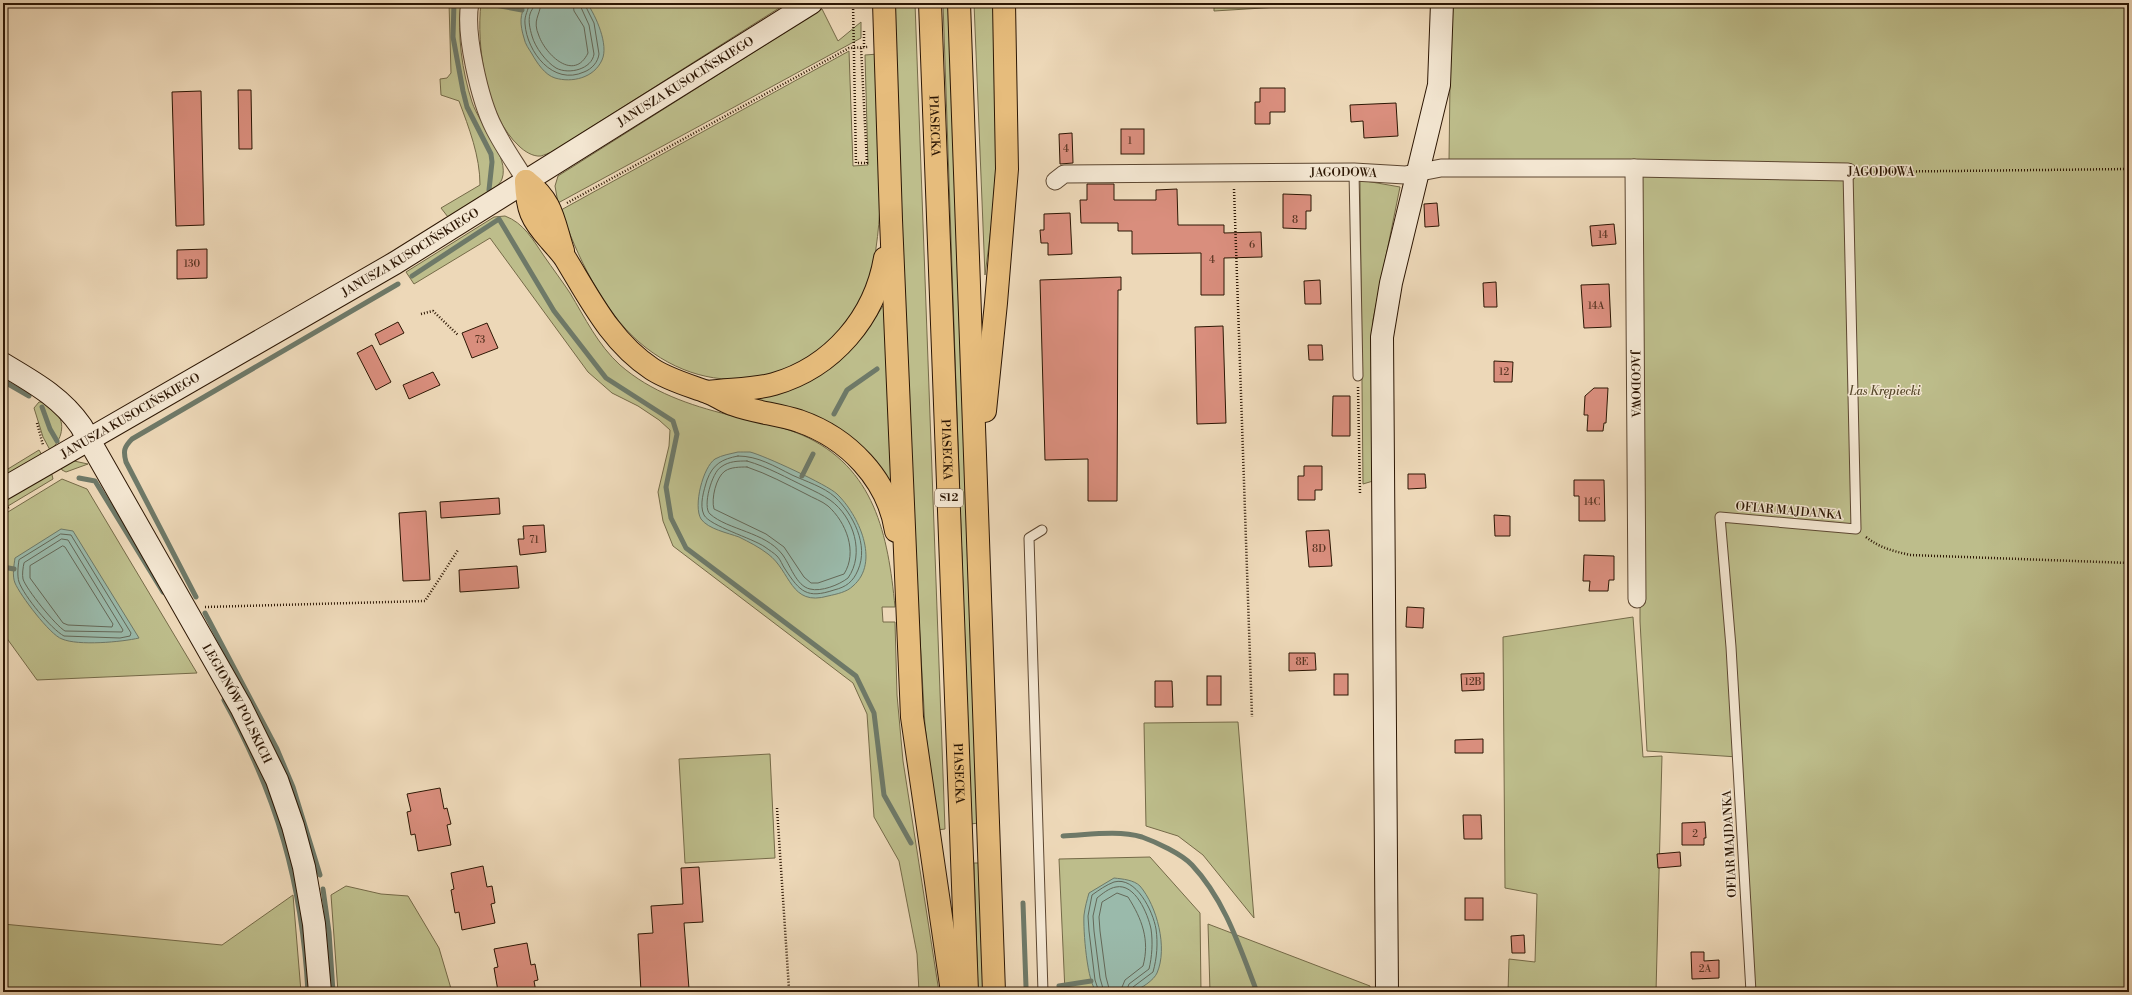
<svg xmlns="http://www.w3.org/2000/svg" width="2132" height="995" viewBox="0 0 2132 995" font-family="'Libre Bodoni',serif">
<style>
.green{fill:#bdbd8b;stroke:#756a48}
.water{fill:#9abaab;stroke:#6e7968}
.lines{fill:none;stroke-linecap:round;stroke-linejoin:round}
.shore{stroke:#646858;stroke-width:1}
.stream{stroke:#6e7968;stroke-width:5}
.building{fill:#d98e7d;stroke:#2d1704}
.lane-casing{stroke:#5d4731;stroke-width:11}
.street-casing{stroke:#5d4731;stroke-width:19}
.secondary-casing{stroke:#2d1704;stroke-width:24}
.highway-casing{stroke:#2d1704;stroke-width:24}
.path{stroke:#2d1704;stroke-width:2.5;stroke-dasharray:1 2;stroke-linecap:butt}
.lane{stroke:#f3e6d1;stroke-width:9}
.street{stroke:#f3e6d1;stroke-width:17}
.secondary{stroke:#f3e6d1;stroke-width:22}
.highway{stroke:#e6bc7c;stroke-width:22}
.path-bridge{stroke:#2d1704;stroke-width:2.5;stroke-dasharray:1 2;stroke-linecap:butt}
.labels{text-anchor:middle;dominant-baseline:central;stroke-width:3;stroke-linejoin:round;paint-order:stroke}
.number-label{font-size:10px;fill:#583522}
.shield{fill:#f3e6d1;stroke:#685542;stroke-width:1}
.shield-label{font-size:11px;font-weight:bold;fill:#2d1704}
.street-label{font-size:12px;fill:#2d1704;stroke:#f3e6d1}
.park-label{font-size:12px;font-style:italic;fill:#58492c;stroke:#f3e6d1}
</style>
<rect width="100%" height="100%" fill="#edd8b8"/>
<filter id="stains"><feTurbulence type="fractalNoise" baseFrequency=".005" numOctaves="4"/><feColorMatrix values="0 0 0 0 .2 0 0 0 0 .09 0 0 0 0 .02 0 0 0 .5 -.17"/></filter>
<radialGradient id="worn" r=".72"><stop offset=".6" stop-color="#630" stop-opacity="0"/><stop offset="1" stop-color="#630" stop-opacity=".3"/></radialGradient>
<!-- green -->
<g class="green">
<path d="M 449,3 L 461,3 C 457,35 462,71 472,102 C 479,124 510,157 502,179 C 498,191 460,210 448,217 L 441,208 L 480,185 C 480,156 469,128 459,101 L 441,95 L 440,79 L 447,78 L 451,73 Z"/>
<path d="M 481,3 L 787,3 L 552,152 C 549,153 544,155 541,156 C 533,157 524,151 519,146 C 486,116 476,46 481,3 Z"/>
<polygon points="894,3 915,3 945,829 937,830 925,726 912,498"/>
<polygon points="943,3 950,3 978,823 971,824"/>
<polygon points="974,3 994,3 997,154 992,221 985,275"/>
<polygon points="1033,3 1133,3 1133,7 1038,4"/>
<polygon points="1214,3 1344,3 1214,11"/>
<polygon points="1451,3 2129,3 2129,992 1753,992 1738,757 1647,751 1640,621 1640,162 1449,161"/>
<polygon points="822,9 838,41 861,22 861,38 558,203 555,186 558,176"/>
<path d="M 849,51 L 853,166 L 868,165 L 865,55 L 878,54 C 879,116 885,187 876,248 C 875,258 875,271 871,281 C 869,288 864,294 860,301 C 813,385 713,406 639,342 C 603,311 576,254 561,210 Z"/>
<polygon points="1360,180 1400,187 1373,320 1373,481 1363,484"/>
<path d="M 505,216 C 524,223 533,240 544,256 C 553,269 562,281 570,293 C 585,318 598,345 620,365 C 651,392 689,405 729,415 C 753,421 779,425 802,435 C 875,467 888,535 895,607 L 882,607 L 883,622 L 895,622 L 897,695 L 903,761 L 939,992 L 919,992 L 917,954 L 899,861 L 874,817 L 867,714 L 853,683 L 673,546 L 663,521 L 658,492 L 669,446 L 670,430 L 659,420 L 638,406 L 612,393 L 588,372 L 490,238 L 414,284 L 406,272 L 494,217 Z"/>
<path d="M 883,306 L 887,307 L 892,483 L 876,463 L 784,406 L 753,399 C 820,386 846,362 883,306 Z"/>
<path d="M 39,402 L 44,402 C 48,406 55,410 58,415 C 66,426 60,443 50,450 L 43,437 L 34,408 Z"/>
<polygon points="39,450 42,455 3,479 3,472"/>
<polygon points="74,461 88,464 66,472 62,470 60,466"/>
<polygon points="51,471 53,479 3,509 3,500"/>
<polygon points="62,479 87,489 197,673 37,680 3,633 3,578 7,552 3,552 3,515"/>
<polygon points="1633,617 1643,757 1662,756 1656,992 1508,992 1509,959 1535,962 1537,894 1505,888 1503,637"/>
<polygon points="1238,722 1254,918 1203,855 1178,836 1146,826 1144,723"/>
<polygon points="770,754 775,858 685,863 679,759"/>
<polygon points="1150,857 1200,913 1201,992 1065,992 1059,859"/>
<polygon points="974,863 979,863 983,992 978,992"/>
<polygon points="346,886 381,894 408,896 439,948 452,992 338,992 331,895"/>
<polygon points="293,895 301,992 3,992 3,924 222,945"/>
<polygon points="1208,924 1370,986 1370,992 1210,992"/>
</g>
<!-- water -->
<g class="water">
<path d="M 527,3 L 587,3 C 596,16 609,45 602,60 C 594,78 572,83 555,78 C 545,75 537,63 532,54 C 529,49 525,44 524,38 C 520,25 519,14 527,3 Z"/>
<path d="M 738,452 C 741,452 746,452 750,452 C 763,455 828,485 837,494 C 858,514 881,562 853,586 C 847,592 837,594 828,596 C 790,607 791,571 768,554 C 759,547 749,542 739,537 C 728,533 708,529 701,519 C 693,506 703,467 715,459 C 722,455 730,454 738,452 Z"/>
<path d="M 61,529 L 73,531 L 139,638 C 122,642 78,646 62,639 C 50,635 20,595 15,583 C 12,576 14,565 15,558 Z"/>
<path d="M 1114,878 C 1123,879 1134,880 1140,886 C 1157,906 1168,948 1157,973 C 1154,980 1141,989 1133,991 C 1123,995 1107,992 1097,992 C 1087,984 1083,929 1084,915 C 1085,907 1087,900 1089,893 Z"/>
</g>
<g class="lines">
<!-- shore -->
<g class="shore">
<path d="M 529,3 C 529,10 524,15 525,24 C 527,52 553,86 584,72 C 592,69 598,62 599,54 L 594,23 L 584,3"/>
<path d="M 535,3 C 534,8 531,10 530,14 C 528,21 530,29 532,36 C 535,47 546,62 556,68 C 569,75 592,69 594,54 L 589,25 L 579,3"/>
<path d="M 541,3 C 540,16 532,20 539,36 C 546,55 574,82 588,53 L 584,27 L 574,11 L 573,3"/>
<path d="M 738,456 C 758,456 774,466 792,475 C 805,481 824,487 835,497 C 853,514 869,545 858,570 C 853,582 846,587 834,590 C 807,599 800,592 785,569 C 782,565 781,560 777,556 C 774,553 769,550 765,547 C 752,538 710,526 704,515 C 699,505 704,490 707,480 C 713,464 722,459 738,456 Z"/>
<path d="M 747,461 C 768,467 787,478 806,487 C 814,491 823,495 830,500 C 854,517 865,554 848,578 C 839,585 821,592 810,589 C 796,586 790,564 782,554 C 765,532 728,530 710,514 C 702,507 712,472 721,467 C 729,461 738,461 747,461 Z"/>
<path d="M 747,467 C 768,474 786,484 806,494 C 813,498 822,501 828,506 C 846,522 858,552 844,574 L 818,583 L 811,583 L 804,577 L 784,547 L 766,534 L 714,509 C 711,499 716,477 725,471 C 731,467 740,467 747,467 Z"/>
<path d="M 61,534 L 71,535 L 131,633 L 130,636 L 120,638 L 64,636 C 51,629 24,596 19,582 C 17,576 18,566 19,560 Z"/>
<path d="M 62,539 L 68,540 L 123,630 L 122,632 L 65,631 C 56,626 26,589 23,579 C 22,575 23,567 24,563 Z"/>
<polygon points="63,546 65,547 113,624 112,627 68,625 63,623 30,578 30,566"/>
<path d="M 1099,992 L 1095,980 L 1089,931 L 1088,916 L 1092,895 C 1099,890 1106,885 1114,882 C 1136,876 1153,911 1156,929 C 1158,943 1157,958 1153,972 L 1133,987 L 1131,992"/>
<path d="M 1104,992 L 1100,978 L 1094,931 L 1093,916 L 1097,898 C 1102,894 1109,888 1116,887 C 1135,883 1148,914 1151,929 C 1153,942 1152,957 1149,969 L 1129,984 L 1126,992"/>
<path d="M 1110,992 L 1106,977 L 1100,931 L 1099,917 L 1102,902 L 1117,893 L 1128,897 C 1142,919 1150,940 1143,966 L 1125,980 L 1120,992"/>
</g>
<!-- stream -->
<g class="stream">
<polyline points="454,3 453,37 463,91 467,107 491,154 492,162 489,190"/>
<polyline points="484,3 522,10"/>
<polyline points="412,276 499,219 554,311 606,378 673,421 677,434 666,487 671,518 686,548 856,676 874,713 884,795 911,843"/>
<polyline points="3,381 29,396"/>
<polyline points="42,407 50,429 57,441"/>
<polyline points="834,414 847,390 877,369"/>
<polyline points="802,476 813,454"/>
<polyline points="79,478 95,481 163,592"/>
<polyline points="3,567 14,569"/>
<path d="M 196,597 L 126,462 C 123,451 124,447 132,439 L 398,284"/>
<polyline points="205,613 277,749 293,787 320,875"/>
<path d="M 224,700 C 277,796 302,882 308,992"/>
<path d="M 1063,836 C 1088,835 1118,830 1142,837 C 1156,842 1182,854 1192,865 C 1225,900 1240,948 1257,992"/>
<polyline points="323,889 329,932 333,992"/>
<polyline points="1023,903 1026,987"/>
<polyline points="1059,986 1091,981"/>
</g>
</g>
<!-- building -->
<g class="building">
<polygon points="1260,88 1285,88 1285,112 1270,112 1270,124 1255,124 1255,102 1260,102"/>
<polygon points="238,90 251,90 252,149 239,149"/>
<polygon points="201,91 204,225 176,226 172,92"/>
<polygon points="1396,103 1398,136 1364,138 1363,121 1351,122 1350,105"/>
<rect x="1121" y="129" width="23" height="25"/>
<polygon points="1072,133 1073,163 1060,164 1059,134"/>
<polygon points="1087,184 1114,184 1114,200 1156,200 1156,190 1177,189 1178,225 1224,225 1224,233 1261,232 1262,257 1224,258 1224,295 1201,295 1201,253 1132,254 1132,231 1118,231 1118,223 1081,223 1080,200 1087,200"/>
<polygon points="1283,194 1311,195 1311,211 1306,211 1306,229 1283,228"/>
<polygon points="1437,203 1439,226 1425,227 1424,204"/>
<polygon points="1070,213 1072,254 1048,255 1048,243 1041,243 1040,230 1044,230 1044,214"/>
<polygon points="1614,224 1616,244 1592,246 1590,226"/>
<polygon points="207,249 207,278 177,279 177,250"/>
<polygon points="1121,277 1121,290 1118,290 1117,501 1088,501 1088,459 1045,460 1040,280"/>
<polygon points="1320,280 1321,304 1305,304 1304,281"/>
<polygon points="1496,282 1497,307 1484,307 1483,283"/>
<polygon points="1609,284 1611,327 1584,328 1581,285"/>
<polygon points="398,322 404,333 380,345 375,334"/>
<polygon points="487,323 498,348 472,358 462,333"/>
<polygon points="1223,326 1226,423 1197,424 1195,327"/>
<polygon points="372,345 391,382 376,390 357,353"/>
<polygon points="1308,345 1322,345 1323,360 1309,360"/>
<polygon points="1494,361 1513,362 1512,382 1494,382"/>
<polygon points="433,372 440,385 409,399 403,385"/>
<polygon points="1594,388 1608,388 1606,423 1604,423 1603,431 1587,431 1588,415 1584,415 1585,396"/>
<polygon points="1333,396 1350,396 1350,436 1332,436"/>
<polygon points="1304,466 1322,466 1322,490 1315,490 1315,500 1298,500 1298,476 1304,476"/>
<polygon points="1408,474 1425,474 1426,488 1408,489"/>
<polygon points="1574,480 1604,480 1605,521 1579,521 1579,496 1574,496"/>
<polygon points="499,498 500,514 441,518 440,502"/>
<polygon points="426,511 430,580 403,581 399,513"/>
<polygon points="1494,515 1510,516 1510,536 1495,536"/>
<polygon points="544,525 546,552 520,555 518,539 524,539 523,526"/>
<polygon points="1329,530 1332,566 1309,567 1306,531"/>
<polygon points="1584,555 1614,556 1614,580 1609,580 1608,591 1589,591 1590,581 1583,581"/>
<polygon points="517,566 519,588 460,592 459,570"/>
<polygon points="1407,607 1424,608 1423,628 1406,627"/>
<polygon points="1289,653 1315,653 1316,670 1289,671"/>
<polygon points="1484,673 1484,690 1462,691 1461,674"/>
<rect x="1334" y="674" width="14" height="21"/>
<rect x="1207" y="676" width="14" height="29"/>
<polygon points="1155,681 1172,681 1173,707 1155,707"/>
<polygon points="1483,739 1483,753 1455,753 1455,740"/>
<polygon points="440,788 444,809 447,808 451,824 447,825 451,845 418,851 415,834 411,835 407,812 411,811 407,794"/>
<polygon points="1463,815 1481,815 1482,839 1464,839"/>
<polygon points="1705,822 1706,838 1704,838 1704,845 1682,845 1682,823"/>
<polygon points="1680,852 1681,866 1658,868 1657,854"/>
<polygon points="483,866 487,887 492,886 495,903 491,904 495,923 462,930 459,912 455,913 451,890 454,889 451,873"/>
<polygon points="699,867 703,922 684,923 689,989 641,992 638,934 653,933 651,906 683,904 681,868"/>
<rect x="1465" y="898" width="18" height="22"/>
<polygon points="1524,935 1525,953 1512,953 1511,936"/>
<polygon points="527,943 531,965 535,964 538,980 534,981 536,992 498,991 494,968 498,967 494,949"/>
<polygon points="1691,952 1704,952 1704,961 1719,960 1719,978 1692,979"/>
</g>
<g class="lines">
<defs>
<g id="lane">
<polyline points="1354,172 1358,376"/>
<polyline points="1042,530 1029,538 1043,992"/>
<polyline points="1751,992 1731,647 1720,517 1856,529 1848,172"/>
</g>
<g id="street">
<path d="M 470,3 C 464,33 480,101 494,128 C 503,146 515,163 526,181"/>
<polyline points="1634,168 1848,172"/>
<path id="s1" d="M 1055,181 L 1064,174 L 1354,172 L 1405,175 L 1441,168 L 1634,168 L 1637,599"/>
</g>
<g id="secondary">
<path id="s2" d="M 3,364 C 33,382 61,397 81,426 L 241,707 L 277,780 L 293,826 L 304,867 L 314,924 L 320,992"/>
<path id="s3" d="M 3,489 L 395,263 L 811,3"/>
<polyline points="1387,992 1382,337 1391,283 1439,85 1442,3"/>
</g>
<g id="highway">
<polyline points="884,3 891,220 912,717 952,992"/>
<path id="s4" d="M 930,3 L 967,992"/>
<polyline points="959,3 994,992"/>
<path d="M 526,181 C 527,209 531,219 550,240 C 555,246 561,252 565,258 C 590,299 611,342 652,369 C 669,380 688,385 707,392 C 716,395 723,401 732,404 C 753,412 777,414 799,421 C 848,438 888,479 896,531"/>
<path d="M 526,181 C 553,202 553,220 563,251"/>
<path d="M 708,392 C 730,389 753,390 774,384 C 833,367 875,317 885,258"/>
<polyline points="985,411 996,303 1007,169 1004,3"/>
</g>
</defs>
<!-- lane casing -->
<use href="#lane" class="lane-casing"/>
<!-- street casing -->
<use href="#street" class="street-casing"/>
<!-- secondary casing -->
<use href="#secondary" class="secondary-casing"/>
<!-- highway casing -->
<use href="#highway" class="highway-casing"/>
<!-- path -->
<g class="path">
<polyline points="833,4 835,3"/>
<polyline points="864,47 864,30"/>
<polyline points="1862,172 2129,169"/>
<polyline points="1234,189 1252,717"/>
<polyline points="567,203 849,48 868,47"/>
<polyline points="421,314 433,311 458,335"/>
<polyline points="1358,387 1360,494"/>
<polyline points="37,423 43,445"/>
<polyline points="3,511 9,507"/>
<path d="M 1866,537 C 1880,548 1893,551 1910,555 L 2129,563"/>
<polyline points="205,607 425,601 458,550"/>
<polyline points="777,808 789,989"/>
</g>
<!-- lane -->
<use href="#lane" class="lane"/>
<!-- street -->
<use href="#street" class="street"/>
<!-- secondary -->
<use href="#secondary" class="secondary"/>
<!-- highway -->
<use href="#highway" class="highway"/>
<!-- path-bridge -->
<polyline class="path-bridge" points="853,3 856,163 867,163 861,47"/>
</g>
<g class="labels">
<!-- number labels -->
<g class="number-label">
<text x="1130" y="141">1</text>
<text x="1066" y="149">4</text>
<text x="1295" y="220">8</text>
<text x="1603" y="235">14</text>
<text x="1252" y="245">6</text>
<text x="1212" y="260">4</text>
<text x="192" y="264">130</text>
<text x="1596" y="306">14A</text>
<text x="480" y="340">73</text>
<text x="1504" y="372">12</text>
<text x="1592" y="502">14C</text>
<text x="534" y="540">71</text>
<text x="1319" y="549">8D</text>
<text x="1302" y="662">8E</text>
<text x="1473" y="682">12B</text>
<text x="1695" y="834">2</text>
<text x="1705" y="969">2A</text>
</g>
<!-- shield labels -->
<rect class="shield" x="935" y="489" width="28" height="18" rx="3"/>
<g class="shield-label">
<text x="949" y="498">S12</text>
</g>
<!-- street labels -->
<g class="street-label">
<text stroke="none"><textPath href="#s3" startOffset="795">JANUSZA KUSOCIŃSKIEGO</textPath></text>
<text stroke="none"><textPath href="#s4" startOffset="123">PIASECKA</textPath></text>
<text x="1881" y="172">JAGODOWA</text>
<text stroke="none"><textPath href="#s1" startOffset="291">JAGODOWA</textPath></text>
<text stroke="none"><textPath href="#s3" startOffset="471">JANUSZA KUSOCIŃSKIEGO</textPath></text>
<text stroke="none"><textPath href="#s1" startOffset="798">JAGODOWA</textPath></text>
<text stroke="none"><textPath href="#s3" startOffset="147">JANUSZA KUSOCIŃSKIEGO</textPath></text>
<text stroke="none"><textPath href="#s4" startOffset="447">PIASECKA</textPath></text>
<text transform="translate(1789 511) rotate(5)">OFIAR MAJDANKA</text>
<text stroke="none"><textPath href="#s2" startOffset="419">LEGIONÓW POLSKICH</textPath></text>
<text stroke="none"><textPath href="#s4" startOffset="771">PIASECKA</textPath></text>
<text transform="translate(1730 844) rotate(-93)">OFIAR MAJDANKA</text>
</g>
<!-- park labels -->
<g class="park-label">
<text x="1885" y="391">Las Krępiecki</text>
</g>
</g>
<!-- margin -->
<rect width="2132" height="995" fill="none" stroke="#edd8b8" stroke-width="16"/>
<rect x="4" y="4" width="2124" height="987" fill="none" stroke="#2d1704" stroke-width="2"/>
<rect x="8" y="8" width="2116" height="979" fill="none" stroke="#2d1704"/>
<rect width="100%" height="100%" filter="url(#stains)"/>
<rect width="100%" height="100%" fill="url(#worn)"/>
</svg>
